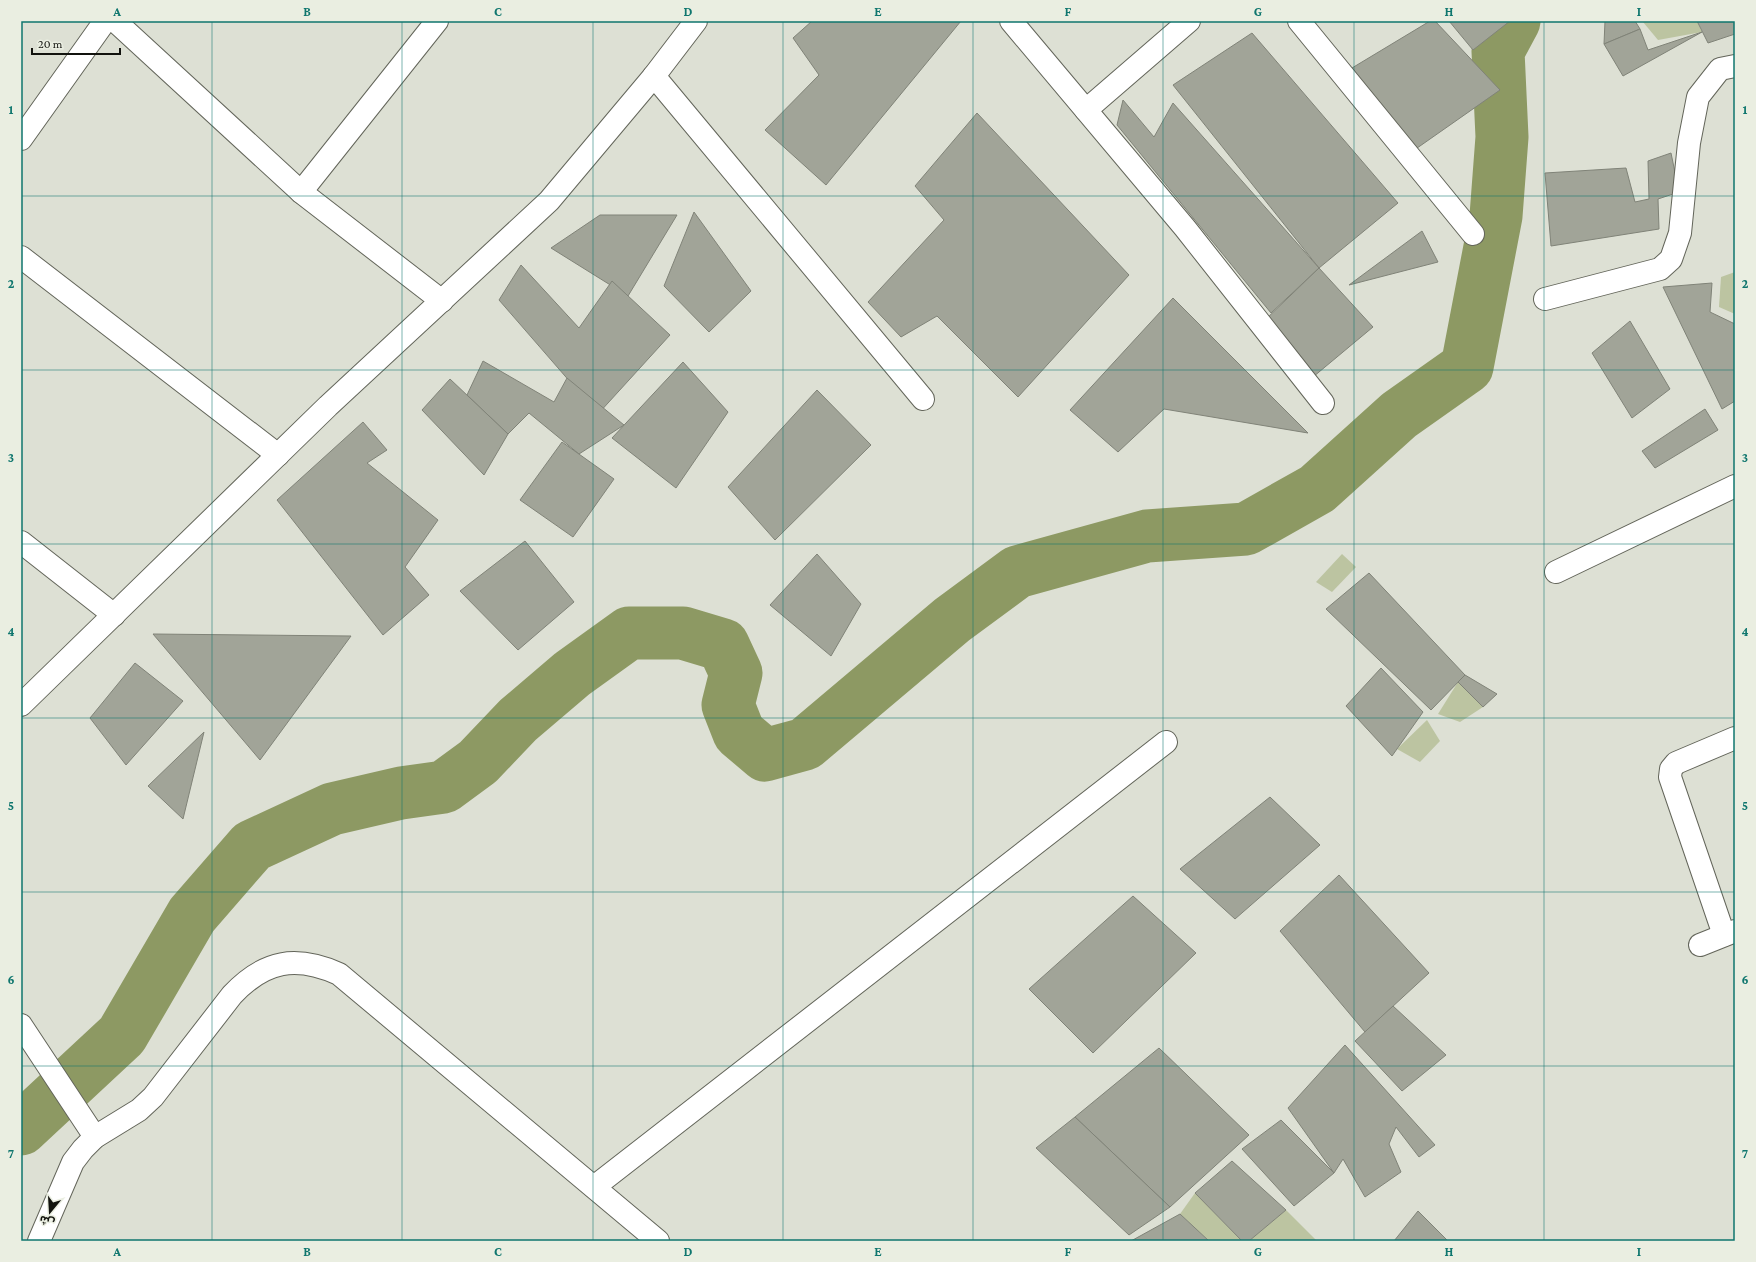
<svg xmlns="http://www.w3.org/2000/svg" width="1756" height="1262" viewBox="0 0 1756 1262" font-family="'Crimson Pro','Noto Sans Arabic',serif">
<style>
.green{fill:#bcc4a1}
.lines{fill:none;stroke-linecap:round;stroke-linejoin:round}
.river{stroke:#8d9963;stroke-width:53}
.building{fill:#a1a498;stroke:#808378}
.minor-casing{stroke:#63655a;stroke-width:24}
.major-casing{stroke:#63655a;stroke-width:24}
.minor{stroke:#fff;stroke-width:22}
.major{stroke:#fff;stroke-width:22}
.grid{fill:none;stroke:#0f766e;stroke-width:1;stroke-opacity:0.55}
.neatline{fill:none;stroke:#0f766e;stroke-width:1.5}
.grid-label{font-size:13px;text-anchor:middle;font-weight:bold;fill:#0f766e}
</style>
<rect width="100%" height="100%" fill="#dde0d4"/>
<!-- green -->
<g class="green">
<polygon points="1644,21 1697,21 1702,32 1658,40 1643,22"/>
<polygon points="1735,272 1735,314 1719,307 1721,277"/>
<polygon points="1342,554 1356,567 1332,592 1316,582"/>
<polygon points="1458,682 1483,707 1460,722 1438,714"/>
<polygon points="1427,720 1440,741 1420,762 1397,749"/>
<polygon points="1195,1193 1242,1241 1209,1241 1180,1214"/>
<polygon points="1286,1210 1317,1241 1249,1241"/>
</g>
<g class="lines">
<!-- river -->
<polyline class="river" points="21,1129 122,1035 192,915 252,846 332,809 401,793 444,787 478,762 518,720 572,674 629,633 683,633 723,645 736,673 728,705 739,733 765,755 805,744 952,620 1017,572 1147,536 1246,529 1317,489 1399,415 1467,367 1496,216 1502,137 1498,51 1514,21"/>
</g>
<!-- building -->
<g class="building">
<polygon points="812,21 961,21 826,185 765,130 819,75 793,38"/>
<polygon points="1430,21 1435,21 1500,90 1410,153 1347,71"/>
<polygon points="1449,21 1510,21 1473,50"/>
<polygon points="1605,21 1635,21 1640,29 1604,44"/>
<polygon points="1697,21 1735,21 1735,34 1708,43"/>
<polygon points="1640,29 1648,50 1702,32 1623,76 1604,44"/>
<polygon points="1252,33 1398,203 1319,268 1173,85"/>
<polygon points="1123,100 1154,137 1173,103 1319,268 1271,313 1117,125"/>
<polygon points="977,113 1129,275 1018,397 937,316 901,337 868,302 944,220 915,186"/>
<polygon points="1671,153 1679,192 1658,199 1659,229 1551,246 1545,173 1626,168 1635,202 1649,199 1648,161"/>
<polygon points="694,212 751,291 709,332 664,286"/>
<polygon points="600,215 677,215 628,296 551,248"/>
<polygon points="1422,231 1438,262 1349,285"/>
<polygon points="521,265 579,328 612,281 670,335 598,414 499,300"/>
<polygon points="1319,268 1373,327 1313,377 1263,322"/>
<polygon points="1712,283 1710,312 1735,324 1735,401 1722,409 1663,287"/>
<polygon points="1173,298 1308,433 1164,409 1118,452 1070,410"/>
<polygon points="1630,321 1670,389 1632,418 1592,353"/>
<polygon points="483,361 554,402 567,378 624,425 579,454 529,413 508,434 467,395"/>
<polygon points="683,362 728,412 676,488 612,438"/>
<polygon points="450,379 508,434 484,475 422,410"/>
<polygon points="817,390 871,445 775,540 728,487"/>
<polygon points="1705,409 1718,430 1655,468 1642,451"/>
<polygon points="363,422 387,450 367,463 438,520 405,567 429,595 383,635 277,500"/>
<polygon points="562,442 614,479 573,537 520,500"/>
<polygon points="525,541 574,602 518,650 460,591"/>
<polygon points="817,554 861,604 831,656 770,605"/>
<polygon points="1369,573 1465,675 1431,710 1326,609"/>
<polygon points="153,634 351,636 260,760"/>
<polygon points="135,663 183,701 126,765 90,718"/>
<polygon points="1381,668 1423,712 1392,756 1346,706"/>
<polygon points="1465,675 1497,694 1483,707 1458,682"/>
<polygon points="204,732 183,819 148,786"/>
<polygon points="1270,797 1320,845 1235,919 1180,869"/>
<polygon points="1339,875 1429,973 1365,1032 1280,931"/>
<polygon points="1133,896 1196,953 1093,1053 1029,989"/>
<polygon points="1393,1006 1446,1055 1402,1091 1355,1041"/>
<polygon points="1345,1045 1435,1145 1419,1157 1396,1127 1389,1144 1401,1172 1365,1197 1343,1159 1334,1173 1288,1108"/>
<polygon points="1159,1048 1249,1135 1170,1207 1075,1117"/>
<polygon points="1075,1117 1170,1207 1129,1235 1036,1148"/>
<polygon points="1281,1120 1334,1173 1294,1206 1242,1149"/>
<polygon points="1232,1161 1286,1210 1249,1241 1242,1241 1195,1193"/>
<polygon points="1418,1211 1448,1241 1394,1241"/>
<polygon points="1180,1214 1209,1241 1131,1241"/>
</g>
<g class="lines">
<defs>
<g id="minor">
<polyline points="115,21 301,192 442,301"/>
<polyline points="1011,21 1185,228 1323,403"/>
<polyline points="1299,21 1473,234"/>
<polyline points="654,76 923,399"/>
<polyline points="1086,110 1189,21"/>
<polyline points="301,192 437,21"/>
<polyline points="21,257 278,455"/>
<polyline points="1545,299 1660,269 1671,259 1680,233 1689,143 1698,97 1720,69 1735,66"/>
<polyline points="21,542 114,615"/>
<polyline points="1556,572 1735,486"/>
<polyline points="21,705 328,406 549,201 654,76 696,21"/>
<polyline points="1724,935 1670,777 1671,769 1676,763 1735,738"/>
<polyline points="1700,945 1735,931"/>
<polyline points="21,1025 95,1137"/>
<polyline points="594,1187 1166,742"/>
<path d="M 39,1241 L 73,1162 L 83,1149 L 95,1137 L 139,1110 L 153,1097 L 232,995 C 265,960 296,955 339,974 L 658,1241"/>
</g>
<polyline id="major" points="21,139 105,21"/>
</defs>
<!-- minor casing -->
<use href="#minor" class="minor-casing"/>
<!-- major casing -->
<use href="#major" class="major-casing"/>
<!-- minor -->
<use href="#minor" class="minor"/>
<!-- major -->
<use href="#major" class="major"/>
</g>
<!-- grid -->
<path class="grid" d="M 212,21 L 212,1241M 402,21 L 402,1241M 593,21 L 593,1241M 783,21 L 783,1241M 973,21 L 973,1241M 1163,21 L 1163,1241M 1354,21 L 1354,1241M 1544,21 L 1544,1241M 21,196 L 1735,196M 21,370 L 1735,370M 21,544 L 1735,544M 21,718 L 1735,718M 21,892 L 1735,892M 21,1066 L 1735,1066"/>
<!-- border -->
<rect width="1756" height="1262" fill="none" stroke="#eaeee1" stroke-width="44"/>
<!-- north arrow -->
<g transform="translate(50 1212) rotate(198)" stroke="#eaeee1" stroke-width="3" paint-order="stroke">
<path d="M0-3L7 15L0 10L-7 15Z" fill="#12130e"/>
<text y="-6" font-size="11" font-weight="bold" text-anchor="middle" fill="#12130e">ش</text>
</g>
<!-- scale -->
<path d="M32 48v6h88v-6" fill="none" stroke="#12130e" stroke-width="2"/>
<text x="38" y="48" font-size="12" fill="#12130e" stroke="#eaeee1" stroke-width="3" paint-order="stroke">20 m</text>
<rect x="22" y="22" width="1712" height="1218" class="neatline"/>
<g class="grid-label">
<text x="117" y="16">A</text>
<text x="307" y="16">B</text>
<text x="498" y="16">C</text>
<text x="688" y="16">D</text>
<text x="878" y="16">E</text>
<text x="1068" y="16">F</text>
<text x="1258" y="16">G</text>
<text x="1449" y="16">H</text>
<text x="1639" y="16">I</text>
<text x="11" y="114">1</text>
<text x="1745" y="114">1</text>
<text x="11" y="288">2</text>
<text x="1745" y="288">2</text>
<text x="11" y="462">3</text>
<text x="1745" y="462">3</text>
<text x="11" y="636">4</text>
<text x="1745" y="636">4</text>
<text x="11" y="810">5</text>
<text x="1745" y="810">5</text>
<text x="11" y="984">6</text>
<text x="1745" y="984">6</text>
<text x="11" y="1158">7</text>
<text x="1745" y="1158">7</text>
<text x="117" y="1256">A</text>
<text x="307" y="1256">B</text>
<text x="498" y="1256">C</text>
<text x="688" y="1256">D</text>
<text x="878" y="1256">E</text>
<text x="1068" y="1256">F</text>
<text x="1258" y="1256">G</text>
<text x="1449" y="1256">H</text>
<text x="1639" y="1256">I</text>
</g>
</svg>
